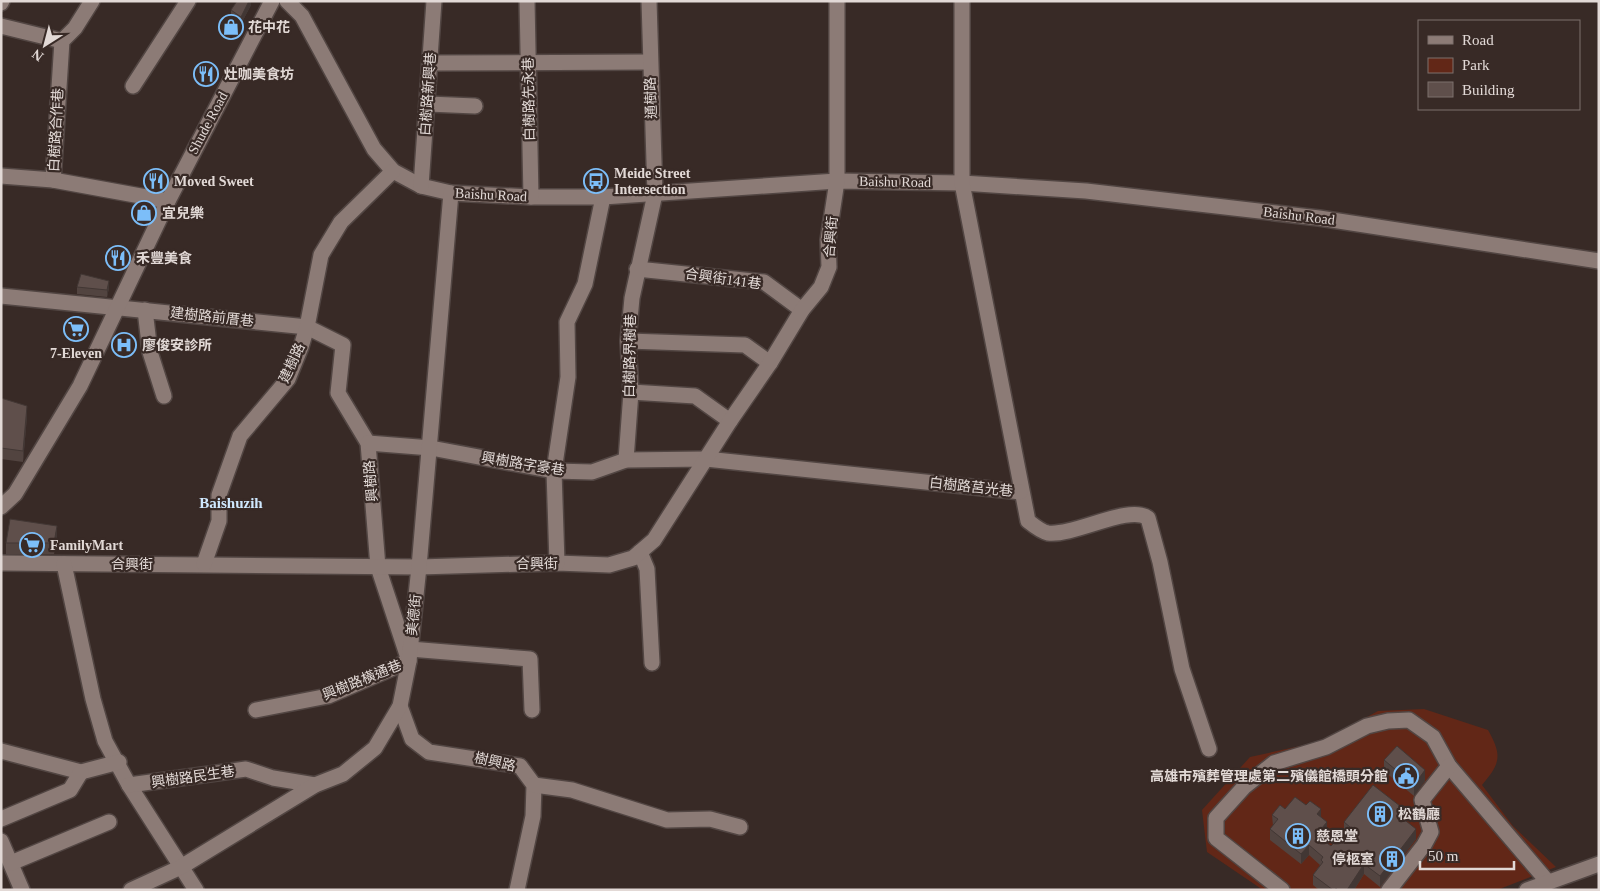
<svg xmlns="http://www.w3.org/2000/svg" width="1600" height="891" viewBox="0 0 1600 891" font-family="'Times New Roman','Noto Sans TC',serif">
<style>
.green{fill:#622717}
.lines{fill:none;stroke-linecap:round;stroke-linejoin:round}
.minor-casing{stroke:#524643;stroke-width:18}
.path{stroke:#7b6f6b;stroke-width:2.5;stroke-dasharray:1 4;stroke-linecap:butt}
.minor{stroke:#8c7b76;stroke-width:15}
.wall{fill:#524440}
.shaded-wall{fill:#423734}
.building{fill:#5f4f4b;stroke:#423734}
.labels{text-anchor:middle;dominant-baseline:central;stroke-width:4.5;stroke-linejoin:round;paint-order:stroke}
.poi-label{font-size:14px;font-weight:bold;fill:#e2d9d6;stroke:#382a26;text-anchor:start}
.street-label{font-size:14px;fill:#e2d9d6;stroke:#382a26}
.neighbourhood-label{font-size:15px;font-weight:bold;fill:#cfe8fe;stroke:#382a26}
</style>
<rect width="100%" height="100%" fill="#382a26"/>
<!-- green -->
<path class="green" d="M 1424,709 L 1488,730 C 1502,755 1501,763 1482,785 L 1513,826 L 1556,867 L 1497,890 L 1263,890 L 1207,852 L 1202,810 L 1250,757 L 1323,741 L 1378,711 Z"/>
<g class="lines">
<defs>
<g id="minor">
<polyline points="287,1 302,16 374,149 393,171 421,186 451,193 531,197 603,197 837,181 962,183 1086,191 1319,218 1599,261"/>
<polyline points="527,1 531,197"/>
<path d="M 962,1 L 962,183 L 1028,521 C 1033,525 1042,532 1048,533 C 1075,536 1129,504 1148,518 L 1160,562 L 1182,669 L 1209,749"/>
<polyline points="1,3 2,1"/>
<polyline points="1,26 62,41"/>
<polyline points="431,63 650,62"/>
<polyline points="133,86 188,1"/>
<polyline points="428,104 475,106"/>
<polyline points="1,176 53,180 168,201"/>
<polyline points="53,180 62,41 75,28 92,1"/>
<polyline points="421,186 434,1"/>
<polyline points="637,269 764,282 802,310"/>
<polyline points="1,296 307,327 343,345 338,393 368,443 378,567 409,661 328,696 256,710"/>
<polyline points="145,310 150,352 164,396"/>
<polyline points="628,341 745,345 770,363"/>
<polyline points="631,392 695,396 730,421"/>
<polyline points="368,443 431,448 554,471 592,472 626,460 706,459 1020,492"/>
<polyline points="626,460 631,392 628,341 632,298 655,194 649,1"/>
<polyline points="1,507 15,494 80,386 168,201 272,1"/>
<polyline points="640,552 647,569 652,663"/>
<polyline points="1,563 419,567 557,563 609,565 633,558 654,540 730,421 770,363 802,310 821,287 829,267 828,240 837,181 837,1"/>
<polyline points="557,563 554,471 568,377 567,322 585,284 603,197"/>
<polyline points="64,564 93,699 105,741 129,785 196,890"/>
<polyline points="204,564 219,521 219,495 240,436 288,379 301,347 307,327 321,255 341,222 393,171"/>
<polyline points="410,649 530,659 532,710"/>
<polyline points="400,706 412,739 429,752 520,766 534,785 533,816 517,890"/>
<polyline points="1,751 81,772 119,762"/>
<polyline points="129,785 246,769 273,778 315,785"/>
<polyline points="534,785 572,790 667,820 710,819 740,827"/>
<polyline points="1,819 70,790 81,772"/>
<polyline points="1,841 22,890"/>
<polyline points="11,863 109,822"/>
<polyline points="131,890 181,867 315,785 343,774 375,748 400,706 409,661 419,567 451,193"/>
<polyline points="1282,890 1216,838 1216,818 1244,787 1274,763 1326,747 1367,726 1388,721 1409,720 1433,737 1449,766 1548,882"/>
<polyline points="1389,890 1424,845 1431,832 1422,800 1449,766"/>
<polyline points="1527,890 1599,864"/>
</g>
</defs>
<!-- minor casing -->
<use href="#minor" class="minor-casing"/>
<!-- path -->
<polyline class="path" points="1597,1 1599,2"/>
<!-- minor -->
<use href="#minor" class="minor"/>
</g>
<!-- wall -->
<g class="wall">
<polygon points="251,1 251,5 241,24 231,18 231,10"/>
<polygon points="77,287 109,288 107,297 77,294"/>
<polygon points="1,398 27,416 23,462 1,459"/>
<polygon points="57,537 54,554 6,554 6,543"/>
<polygon points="1384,760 1425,781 1414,796 1384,771"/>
<polygon points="1306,805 1321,817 1327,832 1321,838 1331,846 1344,832 1344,822 1405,820 1416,839 1380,887 1364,874 1354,890 1319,890 1313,885 1313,875 1320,865 1309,855 1301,864 1270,840 1270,829 1273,826 1272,815 1285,809"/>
</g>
<!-- shaded-wall -->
<g class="shaded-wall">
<polygon points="249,1 251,1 251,5 241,24 241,17"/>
<polygon points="109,281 109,288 107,297 107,290"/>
<polygon points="27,406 27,416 23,462 23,451"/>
<polygon points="57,526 57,537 54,554 54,543"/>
<polygon points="1425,770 1425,781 1414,796 1414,785"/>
<polygon points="1321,809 1321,820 1317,814"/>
<polygon points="1405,811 1405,821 1401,817"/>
<polygon points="1327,822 1327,832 1316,845 1316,835"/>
<polygon points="1416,829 1416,839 1380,887 1380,876"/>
<polygon points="1309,845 1309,855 1301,864 1301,854"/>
<polygon points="1364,864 1364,874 1354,890 1347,890"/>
</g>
<!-- building -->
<g class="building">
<polygon points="237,1 249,1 241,17 231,10"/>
<polygon points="81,274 109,281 107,290 77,287"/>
<polygon points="1,398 27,406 23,451 1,448"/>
<polygon points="10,519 57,526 54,543 6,543"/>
<polygon points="1397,746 1425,770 1414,785 1384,760"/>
<polygon points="1373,785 1400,806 1405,811 1401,817 1416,829 1380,876 1364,864 1347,890 1338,890 1336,888 1335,890 1333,890 1313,875 1323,862 1321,860 1323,857 1309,845 1301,854 1270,829 1278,819 1272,815 1280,805 1285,809 1295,797 1306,805 1310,801 1321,809 1317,814 1327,822 1316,835 1331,846 1350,827 1344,822"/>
</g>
<!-- icons -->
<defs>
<symbol id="shop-ring" viewBox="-11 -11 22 22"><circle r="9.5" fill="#382a26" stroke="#7cbef9" stroke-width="1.5"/><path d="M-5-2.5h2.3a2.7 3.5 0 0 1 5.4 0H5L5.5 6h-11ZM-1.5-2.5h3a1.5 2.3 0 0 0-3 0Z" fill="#7cbef9"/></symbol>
<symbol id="restaurant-ring" viewBox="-11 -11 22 22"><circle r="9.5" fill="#382a26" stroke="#7cbef9" stroke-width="1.5"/><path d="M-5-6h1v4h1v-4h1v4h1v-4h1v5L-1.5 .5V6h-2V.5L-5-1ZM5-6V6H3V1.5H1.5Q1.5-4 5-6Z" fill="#7cbef9"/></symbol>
<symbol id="bus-ring" viewBox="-11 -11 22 22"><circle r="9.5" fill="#382a26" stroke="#7cbef9" stroke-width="1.5"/><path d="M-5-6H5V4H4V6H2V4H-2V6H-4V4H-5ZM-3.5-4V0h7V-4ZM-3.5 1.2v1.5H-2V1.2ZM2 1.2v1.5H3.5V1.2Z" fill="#7cbef9"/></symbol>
<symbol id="supermarket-ring" viewBox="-11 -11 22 22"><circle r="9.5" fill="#382a26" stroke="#7cbef9" stroke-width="1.5"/><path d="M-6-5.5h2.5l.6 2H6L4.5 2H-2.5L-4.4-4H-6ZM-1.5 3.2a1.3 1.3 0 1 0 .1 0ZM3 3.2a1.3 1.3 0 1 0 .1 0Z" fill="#7cbef9"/></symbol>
<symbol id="hospital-ring" viewBox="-11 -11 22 22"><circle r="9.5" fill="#382a26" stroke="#7cbef9" stroke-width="1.5"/><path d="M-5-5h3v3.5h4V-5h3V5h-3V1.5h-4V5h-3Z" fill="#7cbef9"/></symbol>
<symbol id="civic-ring" viewBox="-11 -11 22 22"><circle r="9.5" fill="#382a26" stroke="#7cbef9" stroke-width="1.5"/><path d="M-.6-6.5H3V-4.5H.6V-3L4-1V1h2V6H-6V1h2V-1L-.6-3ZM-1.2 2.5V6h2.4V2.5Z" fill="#7cbef9"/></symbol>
<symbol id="building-ring" viewBox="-11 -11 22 22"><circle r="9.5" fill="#382a26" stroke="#7cbef9" stroke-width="1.5"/><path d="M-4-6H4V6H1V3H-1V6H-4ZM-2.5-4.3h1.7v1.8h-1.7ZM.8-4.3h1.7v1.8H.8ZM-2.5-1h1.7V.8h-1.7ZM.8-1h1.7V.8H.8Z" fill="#7cbef9"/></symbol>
</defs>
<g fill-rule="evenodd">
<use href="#shop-ring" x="217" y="13" width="28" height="28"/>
<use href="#restaurant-ring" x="192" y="60" width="28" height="28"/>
<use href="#restaurant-ring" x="142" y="167" width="28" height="28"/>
<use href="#bus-ring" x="582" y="167" width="28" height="28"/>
<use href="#shop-ring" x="130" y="199" width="28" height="28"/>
<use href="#restaurant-ring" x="104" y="244" width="28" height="28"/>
<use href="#supermarket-ring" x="62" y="315" width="28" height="28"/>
<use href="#hospital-ring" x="110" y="331" width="28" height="28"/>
<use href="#supermarket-ring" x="18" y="531" width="28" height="28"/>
<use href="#civic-ring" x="1392" y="762" width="28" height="28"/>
<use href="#building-ring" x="1366" y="800" width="28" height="28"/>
<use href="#building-ring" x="1284" y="822" width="28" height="28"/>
<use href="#building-ring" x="1378" y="845" width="28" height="28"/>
</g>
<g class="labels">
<!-- poi labels -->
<g class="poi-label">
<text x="248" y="27">花中花</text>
<text x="224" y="74">灶咖美食坊</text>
<text x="614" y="173">Meide Street<tspan x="614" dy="16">Intersection</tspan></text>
<text x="174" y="181">Moved Sweet</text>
<text x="162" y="213">宜兒樂</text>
<text x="136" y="258">禾豐美食</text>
<text x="142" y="345">廖俊安診所</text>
<text x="76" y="353" text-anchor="middle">7-Eleven</text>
<text x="50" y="545">FamilyMart</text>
<text x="1388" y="776" text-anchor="end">高雄市殯葬管理處第二殯儀館橋頭分館</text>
<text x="1398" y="814">松鶴廳</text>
<text x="1316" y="836">慈恩堂</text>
<text x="1374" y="859" text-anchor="end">停柩室</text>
</g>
<!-- street labels -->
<g class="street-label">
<text transform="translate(428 94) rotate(-86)">白樹路新興巷</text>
<text transform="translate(651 98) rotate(-92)">通樹路</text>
<text transform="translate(529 99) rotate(-91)">白樹路先永巷</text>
<text transform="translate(208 123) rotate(-62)">Shude Road</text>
<text transform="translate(56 130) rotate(-87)">白樹路合作巷</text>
<text transform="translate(895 182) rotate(1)">Baishu Road</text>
<text transform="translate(491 195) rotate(3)">Baishu Road</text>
<text transform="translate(1299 216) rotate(7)">Baishu Road</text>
<text transform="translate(831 237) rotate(-85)">合興街</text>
<text transform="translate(723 279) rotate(8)">合興街141巷</text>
<text transform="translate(212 317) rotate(6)">建樹路前厝巷</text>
<text transform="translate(630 356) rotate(-89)">白樹路界樹巷</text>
<text transform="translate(292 363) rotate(-65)">建樹路</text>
<text transform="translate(523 464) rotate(9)">興樹路字豪巷</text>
<text transform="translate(371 481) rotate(-95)">興樹路</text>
<text transform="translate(971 487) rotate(6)">白樹路莒光巷</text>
<text x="132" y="564">合興街</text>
<text transform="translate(537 564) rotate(-1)">合興街</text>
<text transform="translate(414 615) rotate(-84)">美德街</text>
<text transform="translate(362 680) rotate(-22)">興樹路橫通巷</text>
<text transform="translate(495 762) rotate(13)">樹興路</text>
<text transform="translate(193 777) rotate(-8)">興樹路民生巷</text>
</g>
<!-- neighbourhood labels -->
<g class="neighbourhood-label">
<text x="231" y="503">Baishuzih</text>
</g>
</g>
<!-- border -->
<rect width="1600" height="891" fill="none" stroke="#e2d9d6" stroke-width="5"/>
<!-- legend -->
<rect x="1418" y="20" width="162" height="90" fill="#382a26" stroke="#7c706c"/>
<rect x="1428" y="36" width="25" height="8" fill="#8c7b76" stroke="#7c706c"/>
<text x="1462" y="45" font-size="15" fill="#e2d9d6">Road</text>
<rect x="1428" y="58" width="25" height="15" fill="#622717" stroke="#7c706c"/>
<text x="1462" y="70" font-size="15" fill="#e2d9d6">Park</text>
<rect x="1428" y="82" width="25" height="15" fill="#5f4f4b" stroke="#7c706c"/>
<text x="1462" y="95" font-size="15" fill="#e2d9d6">Building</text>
<!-- north arrow -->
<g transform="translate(45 45) rotate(216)" stroke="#382a26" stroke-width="4" paint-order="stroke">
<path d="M0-4L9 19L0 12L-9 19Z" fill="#e2d9d6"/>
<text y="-8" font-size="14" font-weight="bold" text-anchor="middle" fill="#e2d9d6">N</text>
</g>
<!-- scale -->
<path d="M1420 861v8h94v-8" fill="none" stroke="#e2d9d6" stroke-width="2.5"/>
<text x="1428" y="861" font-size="15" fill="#e2d9d6" stroke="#382a26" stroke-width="4" paint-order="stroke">50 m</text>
</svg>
